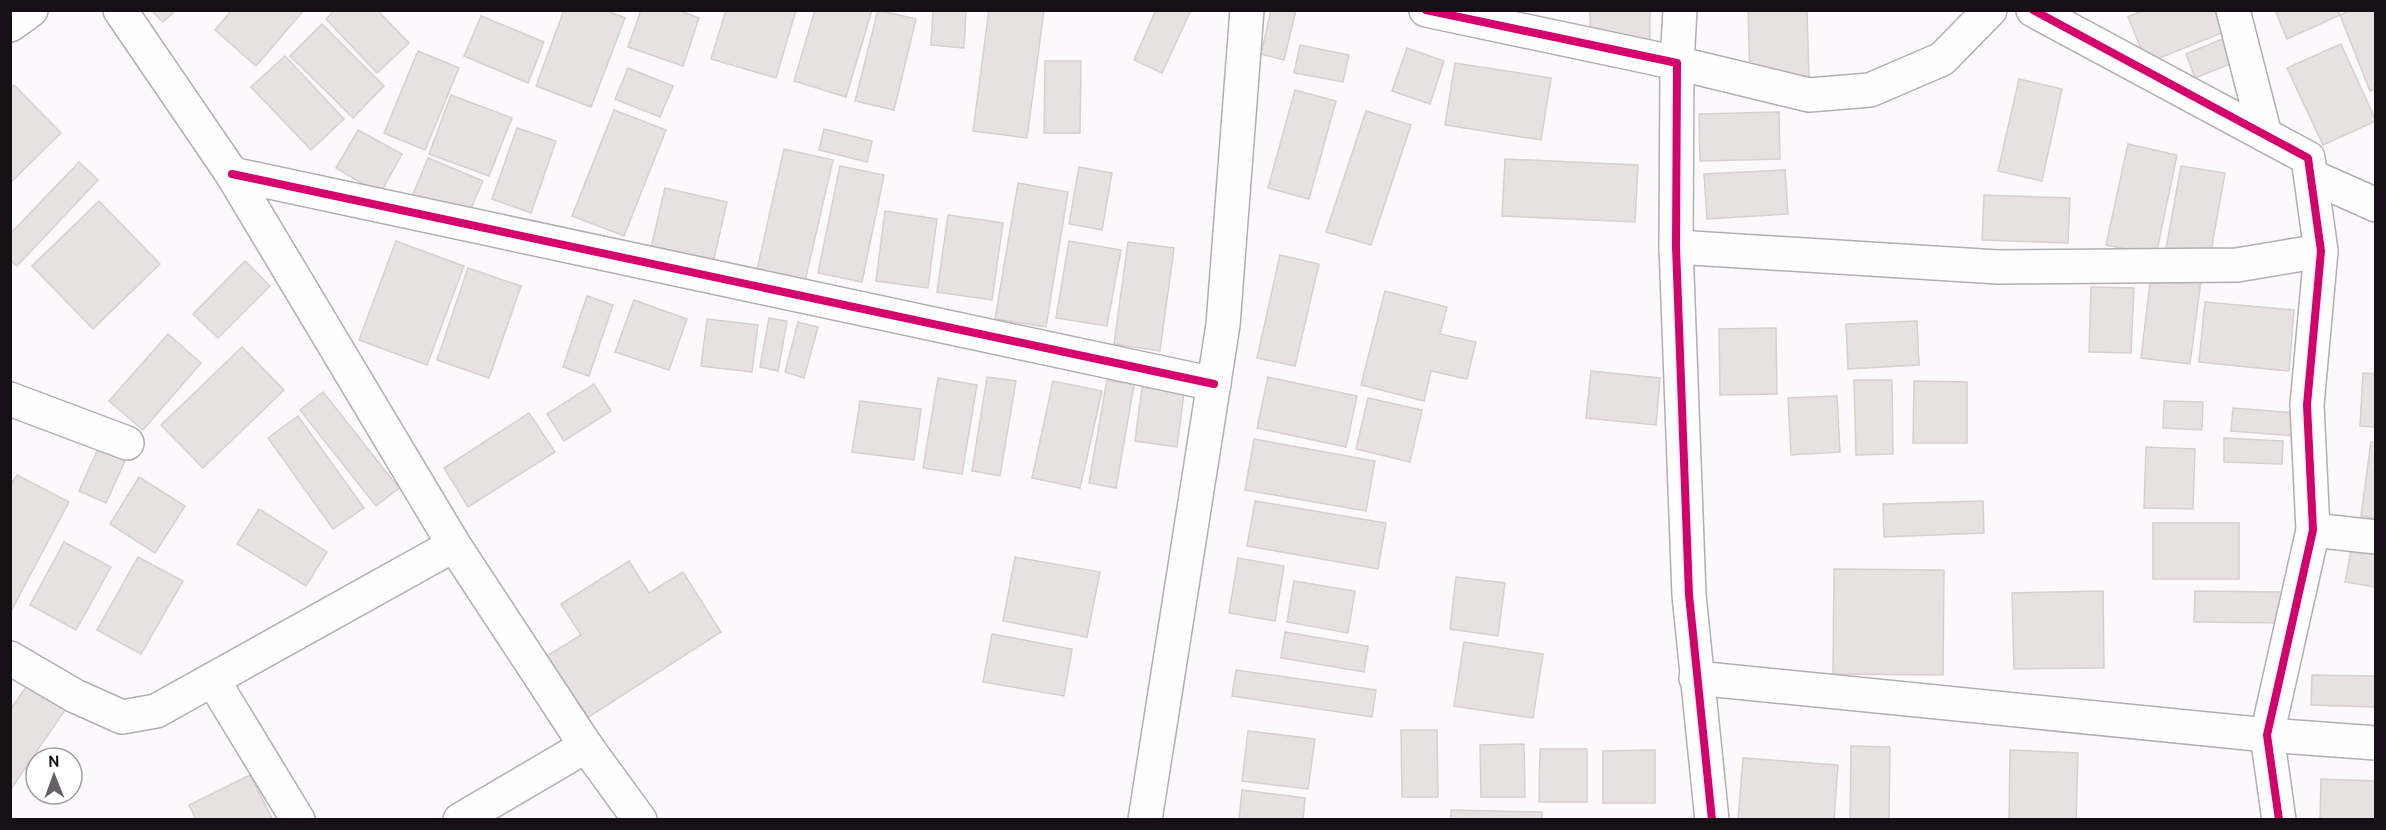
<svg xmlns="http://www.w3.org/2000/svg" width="2386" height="830" viewBox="0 0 2386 830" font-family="Cabin,sans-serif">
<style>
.building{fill:#e8e1e1;stroke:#d6d0ce;stroke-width:1.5}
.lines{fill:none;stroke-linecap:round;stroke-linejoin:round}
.minor-casing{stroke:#b2aeb3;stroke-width:36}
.minor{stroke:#fefefe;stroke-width:33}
.cycleway-casing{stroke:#fff;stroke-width:11}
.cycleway{stroke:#d6006c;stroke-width:8}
</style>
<rect width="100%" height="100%" fill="#fbf9fb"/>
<!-- building -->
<g class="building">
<polygon points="151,10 176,10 163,22"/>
<polygon points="232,10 304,10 256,66 215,30"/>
<polygon points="335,10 377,10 409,43 377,73 326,19"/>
<polygon points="564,10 605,10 625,18 591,107 536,86"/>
<polygon points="641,10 678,10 699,18 683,66 628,47"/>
<polygon points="726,10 796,10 776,78 711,59"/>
<polygon points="815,10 872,10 846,97 794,81"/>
<polygon points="878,10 916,19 894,110 855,101"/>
<polygon points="933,10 966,10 964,48 931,45"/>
<polygon points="989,10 1044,10 1027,138 973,131"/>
<polygon points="1156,10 1191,10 1162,73 1134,60"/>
<polygon points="1271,10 1296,10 1284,60 1261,54"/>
<rect x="1590" y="10" width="60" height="32"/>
<polygon points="1748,10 1807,10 1809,76 1750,77"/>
<polygon points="2144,10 2221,10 2229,30 2147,63 2128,17"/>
<polygon points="2275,10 2338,10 2340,15 2287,39"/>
<polygon points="2350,10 2376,10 2376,89 2370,91 2340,15"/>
<polygon points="481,16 544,42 528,83 464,56"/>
<polygon points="322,24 384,86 353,118 290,56"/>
<polygon points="2230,36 2240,60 2195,78 2186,54"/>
<polygon points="2341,44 2376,121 2323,145 2287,68"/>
<polygon points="1300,45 1349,55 1343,82 1294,73"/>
<polygon points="1407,48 1444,61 1430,104 1392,91"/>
<polygon points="418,51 459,68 425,150 384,133"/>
<polygon points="285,56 344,119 311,150 251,87"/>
<polygon points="1045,61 1081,61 1080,133 1044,133"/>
<polygon points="1455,63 1551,78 1541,140 1445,125"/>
<polygon points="628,68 673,86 660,117 615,99"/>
<polygon points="2019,79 2062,89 2042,181 1998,171"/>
<polygon points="14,85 61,133 10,183 10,89"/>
<polygon points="1295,90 1336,101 1309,199 1268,188"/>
<polygon points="451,95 512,118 489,176 429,154"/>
<polygon points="614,110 666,130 624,236 572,216"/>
<polygon points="1366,111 1411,125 1371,245 1326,232"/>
<polygon points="1779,112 1780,159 1700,161 1699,114"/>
<polygon points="517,128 556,141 531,213 492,199"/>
<polygon points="824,129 872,141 867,162 819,150"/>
<polygon points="358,130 402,154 380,194 336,168"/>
<polygon points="2128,144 2177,155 2156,255 2106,245"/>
<polygon points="784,149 833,160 805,281 757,270"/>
<polygon points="428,158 483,181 465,222 411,199"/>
<polygon points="1505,159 1638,165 1635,222 1502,216"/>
<polygon points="79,162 98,180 17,266 10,260 10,234"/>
<polygon points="840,166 884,175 862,282 818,273"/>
<polygon points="2181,166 2225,173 2210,257 2166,249"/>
<polygon points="1079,167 1112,173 1102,230 1069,224"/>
<polygon points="1785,170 1788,214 1707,219 1704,174"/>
<polygon points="1018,183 1068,192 1046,327 995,319"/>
<polygon points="665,188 727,202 712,267 650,252"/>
<polygon points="1984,195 2070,198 2068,243 1982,240"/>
<polygon points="99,201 160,264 93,329 32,266"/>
<polygon points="885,211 937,219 928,288 876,281"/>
<polygon points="948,215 1003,223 992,300 937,292"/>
<polygon points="396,241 464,266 427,365 359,340"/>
<polygon points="1069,241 1121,250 1107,326 1056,318"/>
<polygon points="1128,242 1174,248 1160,351 1114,344"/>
<polygon points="1280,255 1319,264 1295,366 1257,358"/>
<polygon points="245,261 270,286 218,338 193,314"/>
<polygon points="468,268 521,286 489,378 437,360"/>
<polygon points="2151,274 2201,280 2190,364 2141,358"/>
<polygon points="2091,287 2134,288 2131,353 2089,352"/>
<polygon points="1385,291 1447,307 1440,334 1476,342 1467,379 1431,371 1424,401 1361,385"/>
<polygon points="587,296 613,305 589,376 563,367"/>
<polygon points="634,300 687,319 669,370 615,352"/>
<polygon points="2205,302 2294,310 2289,371 2199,362"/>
<polygon points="769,318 787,321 778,371 760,367"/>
<polygon points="707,319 758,325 752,372 701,366"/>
<polygon points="1917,321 1919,365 1848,369 1846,324"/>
<polygon points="798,322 818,327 804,378 785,372"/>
<polygon points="1776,328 1777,394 1720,395 1719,329"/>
<polygon points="168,334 201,363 143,430 109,401"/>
<polygon points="242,347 284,390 203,468 161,425"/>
<polygon points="1591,371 1660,378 1656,425 1586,418"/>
<polygon points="2363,373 2376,374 2376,427 2360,426"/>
<polygon points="987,377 1016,381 1000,476 972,471"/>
<polygon points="1268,377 1357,396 1346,447 1257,428"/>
<polygon points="938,378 977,385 962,474 923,468"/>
<polygon points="1107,380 1134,385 1116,488 1089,483"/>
<polygon points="1854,380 1892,380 1893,454 1856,455"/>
<polygon points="1053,381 1102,391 1080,488 1032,478"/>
<polygon points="1914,381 1967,382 1967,443 1913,443"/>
<polygon points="594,384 611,411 564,441 547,414"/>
<polygon points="1142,387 1184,393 1177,447 1135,441"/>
<polygon points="323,392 399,488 376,506 300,410"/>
<polygon points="1837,396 1840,452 1791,455 1788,398"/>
<polygon points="1368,398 1422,410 1410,462 1356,449"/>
<polygon points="860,401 921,409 914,460 852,452"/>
<polygon points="2164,401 2203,402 2202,430 2163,428"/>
<polygon points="2233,408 2298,413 2296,436 2231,431"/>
<polygon points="529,413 555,452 468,507 444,468"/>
<polygon points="298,416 364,508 333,529 268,438"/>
<polygon points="2224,438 2283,441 2282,464 2224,462"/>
<polygon points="1254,439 1375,461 1366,511 1245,490"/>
<polygon points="2371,442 2376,443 2376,518 2361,516"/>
<polygon points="2146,447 2195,449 2193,509 2144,508"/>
<polygon points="98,449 125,461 106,503 79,491"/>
<polygon points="17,475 69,502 10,613 10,486"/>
<polygon points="139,477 185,506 155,553 110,524"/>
<polygon points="1255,501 1386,523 1378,569 1247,546"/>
<polygon points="1983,501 1984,533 1884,537 1883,504"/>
<polygon points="259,509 327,552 306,586 237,544"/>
<rect x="2153" y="523" width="86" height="56"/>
<polygon points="2353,540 2376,544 2376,587 2345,582"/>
<polygon points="64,542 111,567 76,630 30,605"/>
<polygon points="138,557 183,581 141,654 97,630"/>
<polygon points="1015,557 1100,572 1087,637 1003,621"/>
<polygon points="1238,558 1284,566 1275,621 1229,613"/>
<polygon points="629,561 649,593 683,572 721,632 587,718 547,656 581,635 561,604"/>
<polygon points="1834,569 1944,570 1943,675 1833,674"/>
<polygon points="1456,577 1505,583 1498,636 1450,629"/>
<polygon points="1294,581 1355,591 1348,633 1287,622"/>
<polygon points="2103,591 2104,668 2014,669 2012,593"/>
<polygon points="2195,591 2283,592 2283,623 2194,622"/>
<polygon points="1285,632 1368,646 1364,672 1281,658"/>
<polygon points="992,634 1072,649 1064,696 983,682"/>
<polygon points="1464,642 1543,654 1533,718 1454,706"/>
<polygon points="1236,670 1376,690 1372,717 1232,696"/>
<polygon points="2312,675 2376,676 2376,707 2311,705"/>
<polygon points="28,684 65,710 11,789 10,710"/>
<polygon points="1401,730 1437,730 1438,797 1402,797"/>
<polygon points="1248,731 1315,739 1308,789 1242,781"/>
<polygon points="1524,744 1525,797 1481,797 1480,745"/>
<polygon points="1851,746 1890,747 1889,820 1850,820"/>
<polygon points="1540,749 1587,749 1587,802 1539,802"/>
<polygon points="1655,750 1655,803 1603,803 1603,751"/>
<polygon points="2010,750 2078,753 2076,820 2009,820"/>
<polygon points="1743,758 1838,765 1834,820 1738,820"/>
<polygon points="250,775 273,820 196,820 189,805"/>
<polygon points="2321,779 2376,781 2376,820 2320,820"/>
<polygon points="1242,790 1305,798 1303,820 1239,820"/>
<polygon points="1451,810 1542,812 1542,820 1451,820"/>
</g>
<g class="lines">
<defs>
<g id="minor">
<polyline points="120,10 232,174 454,545 586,746"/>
<polyline points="1426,10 1677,63 1676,247 1689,595 1712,820"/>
<polyline points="1680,10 1677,63 1809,95 1870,90 1942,59 1990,10"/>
<polyline points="2033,10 2308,158 2321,251 2307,405 2313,530 2267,735 2279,820"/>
<polyline points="2233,10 2265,135"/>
<polyline points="10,25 31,10"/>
<polyline points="232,174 1214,384"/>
<polyline points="2311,176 2376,205"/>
<polyline points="1676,247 1998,267 2237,265 2321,251"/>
<polyline points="10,399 127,443"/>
<polyline points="2313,530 2376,537"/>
<polyline points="10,658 75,696 122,717 156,711 454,545"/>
<polyline points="1696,678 2267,735 2376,743"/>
<polyline points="213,680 298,820"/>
<polyline points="460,820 586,746 640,820"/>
<polyline points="1145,820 1223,325 1247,10"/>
</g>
</defs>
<!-- minor casing -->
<use href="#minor" class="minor-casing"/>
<!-- minor -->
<use href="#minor" class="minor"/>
<defs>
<g id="cycleway">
<polyline points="1426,10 1677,63 1676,247 1689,595 1712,820"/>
<polyline points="2033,10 2308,158 2321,251 2307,405 2313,530 2267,735 2279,820"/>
<polyline points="232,174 1214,384"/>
</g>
</defs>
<!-- cycleway casing -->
<use href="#cycleway" class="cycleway-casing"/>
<!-- cycleway -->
<use href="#cycleway" class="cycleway"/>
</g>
<!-- border -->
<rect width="2386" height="830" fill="none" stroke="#160f16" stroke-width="24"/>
<!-- north arrow -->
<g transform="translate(54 776) rotate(359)"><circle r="28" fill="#ffffff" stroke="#a29fa2" stroke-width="1.5"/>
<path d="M0-4.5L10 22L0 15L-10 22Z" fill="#666166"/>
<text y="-9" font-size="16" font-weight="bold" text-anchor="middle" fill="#160f16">N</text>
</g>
</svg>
